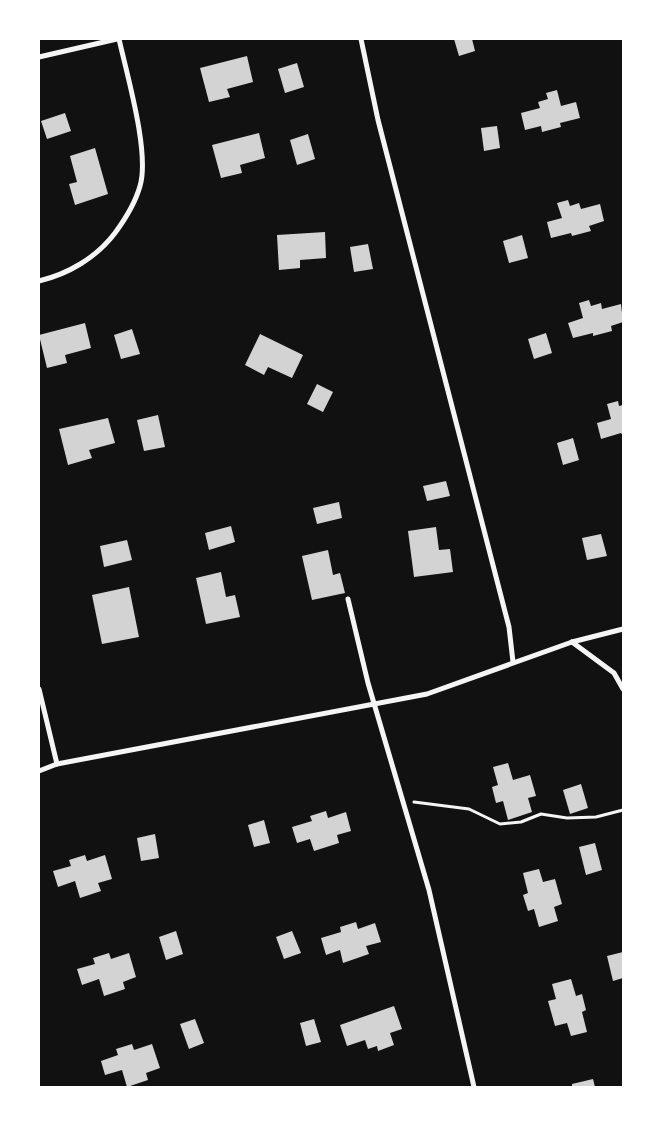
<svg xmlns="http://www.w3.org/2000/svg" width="662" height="1126" viewBox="0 0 662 1126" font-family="'PT Serif',serif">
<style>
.building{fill:#d3d3d3}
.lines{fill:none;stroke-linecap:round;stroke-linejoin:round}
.path{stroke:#f5f5f5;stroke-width:3}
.minor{stroke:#f5f5f5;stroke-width:5}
</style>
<rect width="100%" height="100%" fill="#111"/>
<!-- building -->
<g class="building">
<polygon points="454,39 472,39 475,51 459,56"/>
<polygon points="247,56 253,82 227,89 230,97 209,102 200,68"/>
<polygon points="297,63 304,87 285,93 278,69"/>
<polygon points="557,90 561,106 576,102 580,118 560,123 561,127 542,132 541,126 525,130 521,113 540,108 538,102 548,99 546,93"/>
<polygon points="65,113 71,131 47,139 41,121"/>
<polygon points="497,126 500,148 484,151 481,128"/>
<polygon points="259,133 265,158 240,165 242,173 221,178 212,145"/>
<polygon points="308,134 315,159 297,165 290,140"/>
<polygon points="95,148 108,194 75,205 69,184 77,182 70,156"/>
<polygon points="568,200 570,206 579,203 581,209 600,204 604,221 589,226 591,231 572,236 571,233 551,238 547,222 562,218 557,203"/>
<polygon points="325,232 326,258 300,260 300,268 279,270 277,235"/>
<polygon points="522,235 528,258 509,263 503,241"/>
<polygon points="368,244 373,269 354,272 350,247"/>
<polygon points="589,300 591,306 601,303 602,309 621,304 623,322 611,326 612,331 593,336 593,333 573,338 568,323 583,318 579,303"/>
<polygon points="85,323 91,348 65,355 67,363 47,368 39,335"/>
<polygon points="132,329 140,354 121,359 114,335"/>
<polygon points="546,333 552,353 534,359 528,339"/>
<polygon points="260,334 303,355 292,378 268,367 264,375 245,365"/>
<polygon points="317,384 333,392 323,412 307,404"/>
<polygon points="618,401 619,406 623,405 623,436 621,433 601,439 597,423 611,419 607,404"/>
<polygon points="158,415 165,447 144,451 137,420"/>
<polygon points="108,418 115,443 89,450 92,458 68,465 59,429"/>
<polygon points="573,438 579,460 563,465 557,443"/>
<polygon points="446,481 450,496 427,501 423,486"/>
<polygon points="339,502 342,518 317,524 313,508"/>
<polygon points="231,526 235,542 209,550 205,533"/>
<polygon points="436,527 439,550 450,549 453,572 414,577 408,531"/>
<polygon points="601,534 607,556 587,560 582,538"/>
<polygon points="127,540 132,560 104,567 100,546"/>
<polygon points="328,550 333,575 340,573 345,593 312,600 302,556"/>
<polygon points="221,572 226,597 235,595 240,617 206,624 196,578"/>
<polygon points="129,587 139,637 102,644 92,595"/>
<polygon points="508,763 513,780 530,775 536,796 528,798 532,812 508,820 503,801 496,803 492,787 498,785 493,767"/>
<polygon points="581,784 588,808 570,814 563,790"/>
<polygon points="326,811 328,818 346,812 351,831 337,835 339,843 314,851 310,839 297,843 292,827 312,821 310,816"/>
<polygon points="264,820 270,843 254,847 248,825"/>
<polygon points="155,834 159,858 141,861 137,838"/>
<polygon points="595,843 602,870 586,875 579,847"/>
<polygon points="85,855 87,861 105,855 112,879 98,883 101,891 80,898 75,881 58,887 53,871 71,866 69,860"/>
<polygon points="539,869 543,882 555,879 562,904 554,907 558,921 539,927 534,909 528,911 523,895 528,893 523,873"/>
<polygon points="356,922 358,929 375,923 381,942 366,946 369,954 343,963 340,950 326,955 321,938 341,932 340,927"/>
<polygon points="176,931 183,954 166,960 159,937"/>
<polygon points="292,931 301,953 284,959 276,937"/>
<polygon points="623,952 623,978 613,981 607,956"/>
<polygon points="109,953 111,959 129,953 136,977 123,982 125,989 104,996 99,979 82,985 77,969 95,964 93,958"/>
<polygon points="571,979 576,996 582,994 586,1010 582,1012 587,1032 571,1036 567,1023 555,1026 548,1001 556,999 552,984"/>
<polygon points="394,1006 402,1029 390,1033 394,1045 378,1051 377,1046 368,1049 365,1040 347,1046 340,1025"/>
<polygon points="195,1019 204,1043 189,1049 180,1024"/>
<polygon points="314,1019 321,1042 306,1046 300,1023"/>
<polygon points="132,1044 134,1050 152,1044 160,1068 146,1073 148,1080 127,1087 122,1070 105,1075 101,1061 118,1055 116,1049"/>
<polygon points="593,1079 595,1087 572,1087 572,1084"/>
</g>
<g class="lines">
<!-- path -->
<polyline class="path" points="414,802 469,809 500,824 521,822 541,814 567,818 596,817 623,810"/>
<!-- minor -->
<g class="minor">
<polyline points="361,39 378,120 509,627 513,662"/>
<polyline points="39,57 117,39"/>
<path d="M 39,281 C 68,274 96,258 115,233 C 126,218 135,204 140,186 C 150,153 127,75 119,39"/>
<polyline points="348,599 368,683 429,890 474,1087"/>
<polyline points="572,642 614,673 623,689"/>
<polyline points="39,689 57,764"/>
<polyline points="39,771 57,764 427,694 572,642 623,629"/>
</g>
</g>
<!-- border -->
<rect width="662" height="1126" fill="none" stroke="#ffffff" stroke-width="80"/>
</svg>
